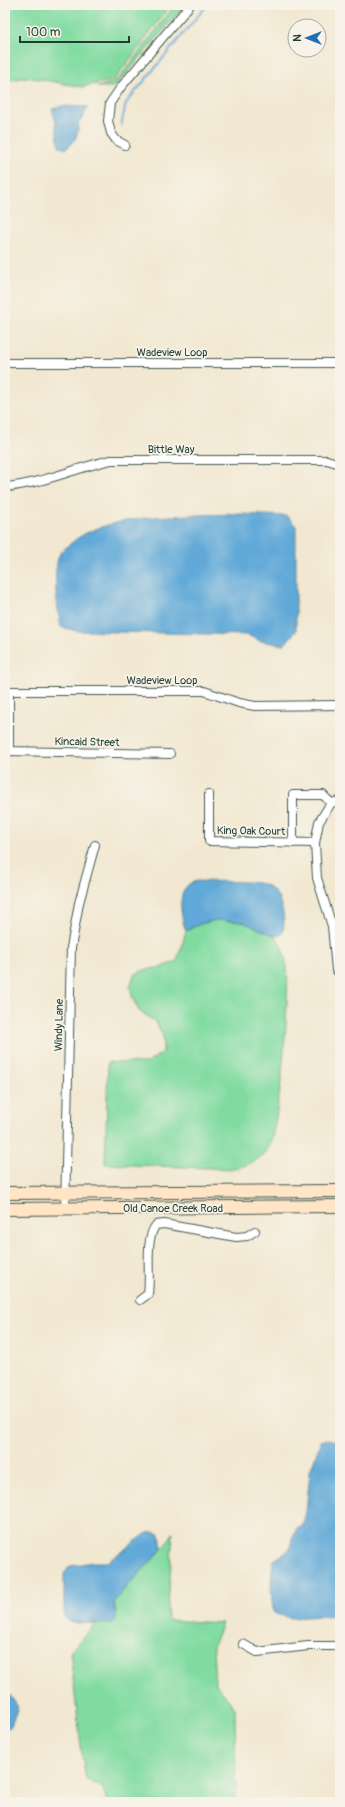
<svg xmlns="http://www.w3.org/2000/svg" width="345" height="1807" viewBox="0 0 345 1807" font-family="Pangolin,sans-serif">
<style>
.green{fill:#81dba1;stroke:#508c6a}
.water{fill:#61a9d8;stroke:#407386}
.lines{fill:none;stroke-linecap:round;stroke-linejoin:round}
.stream{stroke:#61a9d8;stroke-width:2}
.street-casing{stroke:#3f574c;stroke-width:10}
.secondary-casing{stroke:#3f574c;stroke-width:14}
.street{stroke:#fff;stroke-width:8}
.secondary{stroke:#ffe4c6;stroke-width:12}
.labels{text-anchor:middle;dominant-baseline:central;stroke-width:3.5;stroke-linejoin:round;paint-order:stroke}
.street-label{font-size:11px;fill:#1f3d34;stroke:#f7f3e8}
</style>
<rect width="100%" height="100%" fill="#f7f3e8"/>
<filter id="ink" filterUnits="userSpaceOnUse"><feTurbulence type="fractalNoise" baseFrequency=".025" numOctaves="2"/><feDisplacementMap in="SourceGraphic" scale="8" xChannelSelector="R" yChannelSelector="G"/><feConvolveMatrix kernelMatrix="1 2 1 2 8 2 1 2 1" color-interpolation-filters="sRGB"/></filter>
<filter id="wash" filterUnits="userSpaceOnUse"><feTurbulence type="fractalNoise" baseFrequency=".012" numOctaves="4" result="noise"/><feDisplacementMap in="SourceGraphic" scale="16" xChannelSelector="R" yChannelSelector="G"/><feGaussianBlur stdDeviation="0.9" result="paint"/><feColorMatrix in="noise" values="0 0 0 0 0 0 0 0 0 0 0 0 0 0 0 0 0 1.4 0 .05"/><feComposite in="paint" operator="in"/></filter>
<g filter="url(#wash)">
<rect width="100%" height="100%" fill="#f2e8d1"/>
<!-- green -->
<g class="green">
<polygon points="5,5 171,5 114,80 82,87 27,77 5,81"/>
<polygon points="175,5 185,5 115,87 97,87 117,81"/>
<path d="M 217,920 L 243,922 L 273,934 C 282,942 285,956 287,967 C 290,992 280,1136 266,1152 C 258,1161 245,1166 234,1169 L 105,1164 L 108,1062 L 147,1063 L 163,1052 L 163,1036 L 156,1022 L 139,1011 L 133,999 L 130,987 L 134,975 L 144,970 L 163,967 L 177,961 L 186,931 L 200,924 Z"/>
<path d="M 173,1533 L 167,1620 L 222,1623 L 213,1646 L 215,1683 L 235,1708 L 236,1797 L 233,1802 L 107,1802 L 103,1788 L 86,1779 L 82,1756 L 70,1652 L 96,1623 L 113,1624 L 116,1612 L 114,1602 C 132,1577 157,1560 173,1533 Z"/>
</g>
<!-- water -->
<g class="water">
<path d="M 62,106 L 88,107 L 82,119 L 79,120 C 78,133 77,142 65,149 L 59,146 L 55,119 L 52,109 Z"/>
<path d="M 240,514 L 287,516 L 296,526 L 296,631 L 284,645 L 261,641 L 247,635 L 77,631 L 61,627 C 57,605 52,577 59,555 C 61,551 66,547 70,544 C 106,511 193,516 240,514 Z"/>
<path d="M 197,881 C 210,882 255,880 265,885 C 275,889 280,899 282,909 C 284,917 285,926 282,934 L 275,936 L 243,922 L 217,920 L 200,924 L 186,931 C 180,917 175,884 197,881 Z"/>
<path d="M 328,1439 L 340,1442 L 340,1615 L 290,1618 L 274,1613 C 270,1596 271,1578 273,1561 L 290,1549 L 292,1538 L 297,1528 L 302,1527 L 306,1512 L 310,1471 L 321,1441 Z"/>
<path d="M 153,1532 L 160,1534 L 162,1549 C 146,1567 128,1583 114,1602 L 116,1620 L 113,1624 L 72,1623 L 64,1618 L 64,1574 L 70,1566 L 92,1562 L 107,1562 L 147,1533 Z"/>
<polygon points="5,1688 18,1707 11,1726 5,1730"/>
</g>
<g class="lines">
<!-- stream -->
<polyline class="stream" points="121,126 126,103 207,5"/>
</g>
</g>
<g filter="url(#ink)">
<g class="lines">
<defs>
<g id="street">
<polyline points="125,145 116,140 111,133 108,121 110,103 121,87 190,5"/>
<polyline points="5,363 340,363"/>
<path d="M 5,487 C 42,484 75,468 111,460 L 327,460 L 340,464"/>
<polyline points="5,691 204,691 239,703 255,706 340,705"/>
<polyline points="5,751 170,754"/>
<polyline points="9,751 9,691"/>
<polyline points="209,794 209,841 315,843"/>
<polyline points="340,801 331,803 319,822 315,843 317,878 332,926 336,970 340,974"/>
<polyline points="293,843 293,795 323,795 331,803"/>
<polyline points="65,1209 71,948 79,903 95,845"/>
<path d="M 140,1300 L 148,1294 C 151,1274 144,1240 156,1225 L 164,1224 L 236,1237 L 247,1236 L 255,1231"/>
<polyline points="243,1644 257,1652 308,1646 340,1646"/>
</g>
<g id="secondary">
<polyline points="5,1193 340,1191"/>
<polyline points="5,1209 340,1206"/>
</g>
</defs>
<!-- street casing -->
<use href="#street" class="street-casing"/>
<!-- secondary casing -->
<use href="#secondary" class="secondary-casing"/>
<!-- street -->
<use href="#street" class="street"/>
<!-- secondary -->
<use href="#secondary" class="secondary"/>
</g>
</g>
<g class="labels">
<!-- street labels -->
<g class="street-label">
<text x="172" y="352">Wadeview Loop</text>
<text x="171" y="449">Bittle Way</text>
<text x="162" y="680">Wadeview Loop</text>
<text transform="translate(87 742) rotate(1)">Kincaid Street</text>
<text transform="translate(251 831) rotate(1)">King Oak Court</text>
<text transform="translate(59 1025) rotate(-89)">Windy Lane</text>
<text x="173" y="1208">Old Canoe Creek Road</text>
</g>
</g>
<!-- margin -->
<rect width="345" height="1807" fill="none" stroke="#f7f3e8" stroke-width="20"/>
<!-- north arrow -->
<g transform="translate(307 38) rotate(270)"><circle r="19" fill="#f7f3e8" stroke="#a1aaa0"/>
<path d="M0-3L7 15L0 10L-7 15Z" fill="#1f6fb2"/>
<text y="-6" font-size="11" font-weight="bold" text-anchor="middle" fill="#1f3d34">N</text>
</g>
<!-- scale -->
<path d="M20 36v6h109v-6" fill="none" stroke="#1f3d34" stroke-width="2"/>
<text x="26" y="36" font-size="12" fill="#1f3d34" stroke="#f7f3e8" stroke-width="3" paint-order="stroke">100 m</text>
</svg>
